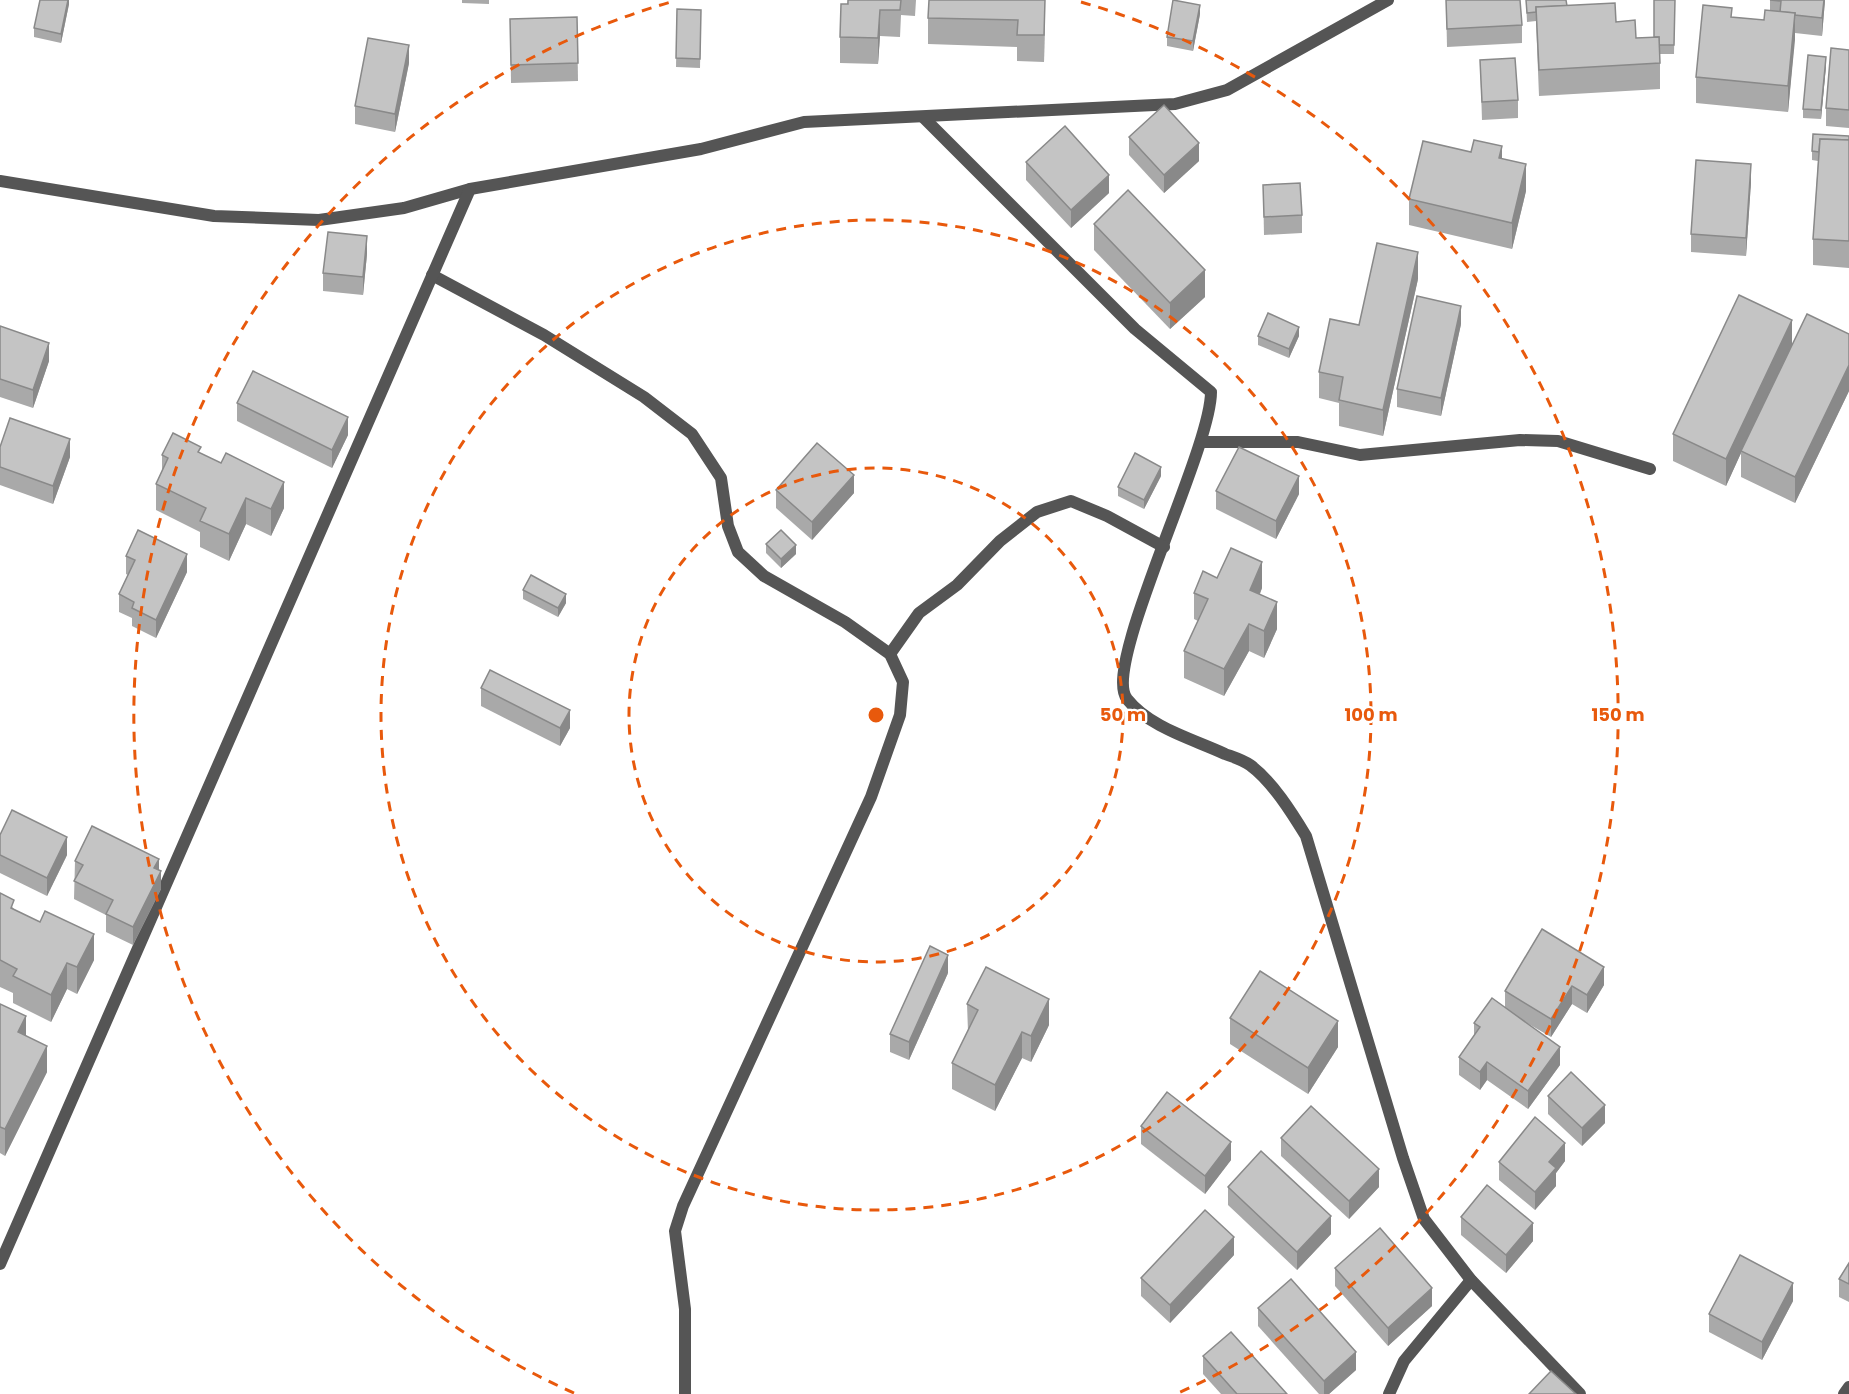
<svg xmlns="http://www.w3.org/2000/svg" width="1849" height="1394" viewBox="0 0 1849 1394" font-family="Poppins,sans-serif">
<style>
.lines{fill:none;stroke-linecap:round;stroke-linejoin:round}
.minor{stroke:#555;stroke-width:12}
.wall{fill:#a9a9a9}
.shaded-wall{fill:#898989}
.building{fill:#c4c4c4;stroke:#898989;stroke-width:1.5}
.ring{fill:none;stroke:#e8590c;stroke-width:3;stroke-dasharray:10 8}
.centre{fill:#e8590c;stroke:#fff;stroke-width:3}
.ring-label{font-size:18px;text-anchor:middle;font-weight:bold;fill:#e8590c;stroke:#fff;stroke-width:4.5;stroke-linejoin:round;paint-order:stroke}
</style>
<rect width="100%" height="100%" fill="#fff"/>
<g class="lines">
<!-- minor -->
<g class="minor">
<path d="M 923,117 L 1135,329 L 1211,392 C 1211,451 1101,666 1127,699 C 1150,728 1193,739 1225,754 C 1233,757 1243,760 1250,765 C 1272,781 1292,813 1306,836 L 1403,1158 L 1424,1219 L 1471,1280 L 1580,1394"/>
<polyline points="0,181 214,216 319,220 404,208 470,189 701,149 804,122 1175,104 1227,90 1388,0"/>
<polyline points="432,275 544,335 644,397 692,434 721,478 728,526 738,552 764,576 845,622 890,654 903,682 900,715 871,797 683,1206 675,1231 685,1309 685,1394"/>
<polyline points="1202,442 1298,442 1360,455 1520,440 1558,441 1650,469"/>
<polyline points="890,654 919,613 957,585 1000,541 1037,512 1071,501 1107,516 1164,547"/>
<polyline points="0,1264 470,189"/>
<polyline points="1389,1394 1404,1361 1471,1280"/>
<polyline points="1844,1394 1849,1387"/>
</g>
</g>
<!-- wall -->
<g class="wall">
<polygon points="69,0 69,4 61,43 34,37 34,28"/>
<polygon points="462,0 489,0 489,4 462,3"/>
<polygon points="848,0 916,0 915,16 901,15 900,37 880,36 878,64 840,63 840,37"/>
<polygon points="1045,0 1044,62 1017,61 1017,47 928,44 928,18"/>
<polygon points="1446,0 1522,25 1522,43 1447,47"/>
<polygon points="1526,0 1567,6 1616,22 1636,38 1654,37 1675,0 1674,54 1660,54 1660,89 1539,96 1536,21 1527,22"/>
<polygon points="1770,0 1825,0 1822,36 1795,33 1788,112 1696,103 1696,77 1732,17 1764,20 1770,11"/>
<polygon points="677,9 701,10 700,68 676,67"/>
<polygon points="1200,14 1193,51 1167,46 1167,37"/>
<polygon points="577,17 578,81 511,83 510,19"/>
<polygon points="1849,50 1849,128 1826,126 1826,108"/>
<polygon points="1480,60 1518,100 1518,118 1482,120"/>
<polygon points="409,63 395,132 355,124 355,106"/>
<polygon points="1826,66 1821,119 1803,118 1803,109"/>
<polygon points="1849,136 1849,268 1813,265 1813,239 1818,161 1812,160 1812,151"/>
<polygon points="1129,137 1199,161 1164,193 1129,155"/>
<polygon points="1471,152 1502,159 1526,191 1512,249 1409,225 1409,199"/>
<polygon points="1026,162 1109,193 1071,228 1026,180"/>
<polygon points="1751,182 1746,256 1691,252 1691,234"/>
<polygon points="1263,185 1302,215 1302,233 1264,235"/>
<polygon points="1094,224 1205,297 1170,329 1094,250"/>
<polygon points="367,254 363,295 323,291 323,273"/>
<polygon points="1418,279 1383,436 1339,426 1339,403 1319,398 1319,372 1359,325"/>
<polygon points="1461,324 1441,416 1397,407 1397,389"/>
<polygon points="0,326 49,361 33,408 0,397"/>
<polygon points="1849,334 1849,391 1795,503 1741,477 1741,453 1726,486 1673,461 1673,434 1792,346"/>
<polygon points="1258,336 1299,336 1289,358 1258,345"/>
<polygon points="237,403 348,435 332,468 237,421"/>
<polygon points="0,447 70,457 53,504 0,485"/>
<polygon points="201,453 284,508 271,536 246,524 229,561 200,547 200,532 156,510 156,484 162,471 162,455"/>
<polygon points="1161,476 1144,509 1118,496 1118,487"/>
<polygon points="776,490 854,493 812,540 776,508"/>
<polygon points="1216,491 1299,494 1276,539 1216,509"/>
<polygon points="766,544 796,554 781,568 766,553"/>
<polygon points="126,556 187,572 156,638 132,626 132,618 119,612 119,594 128,575 126,574"/>
<polygon points="1217,578 1262,588 1260,594 1277,629 1264,658 1249,651 1224,696 1184,678 1184,651 1198,621 1194,619 1194,593"/>
<polygon points="523,590 566,603 558,617 523,599"/>
<polygon points="481,688 570,728 560,746 481,706"/>
<polygon points="0,835 67,855 47,896 0,873"/>
<polygon points="75,861 159,870 161,889 133,945 106,932 106,915 74,899"/>
<polygon points="0,893 14,909 94,960 77,994 67,989 51,1022 13,1003 13,993 0,987"/>
<polygon points="1542,929 1604,985 1587,1013 1572,1004 1551,1037 1522,1020 1560,1065 1528,1109 1487,1080 1480,1090 1459,1075 1459,1057 1474,1036 1474,1023 1505,1007 1505,991"/>
<polygon points="948,973 909,1060 890,1052 890,1034"/>
<polygon points="0,1004 26,1035 47,1072 5,1156 0,1153"/>
<polygon points="967,1004 1049,1025 1031,1062 1022,1058 995,1111 952,1089 952,1063 968,1031"/>
<polygon points="1230,1018 1338,1047 1308,1094 1230,1044"/>
<polygon points="1548,1096 1605,1123 1582,1146 1548,1114"/>
<polygon points="1141,1126 1231,1160 1205,1194 1141,1144"/>
<polygon points="1281,1138 1379,1187 1349,1219 1281,1156"/>
<polygon points="1565,1161 1556,1173 1556,1186 1535,1210 1499,1180 1499,1162"/>
<polygon points="1228,1187 1331,1234 1297,1270 1228,1205"/>
<polygon points="1461,1217 1533,1241 1506,1273 1461,1235"/>
<polygon points="1234,1255 1170,1323 1141,1296 1141,1278"/>
<polygon points="1849,1263 1849,1302 1839,1297 1839,1279"/>
<polygon points="1335,1268 1432,1306 1388,1346 1335,1286"/>
<polygon points="1793,1301 1762,1360 1709,1332 1709,1314"/>
<polygon points="1258,1308 1356,1370 1329,1394 1319,1394 1258,1326"/>
<polygon points="1203,1356 1287,1394 1221,1394 1203,1374"/>
</g>
<!-- shaded-wall -->
<g class="shaded-wall">
<polygon points="68,0 69,0 69,4 61,43 61,34"/>
<polygon points="1045,0 1044,62 1044,35"/>
<polygon points="1824,0 1825,0 1822,36 1822,18"/>
<polygon points="1200,5 1200,14 1193,51 1193,41"/>
<polygon points="880,10 880,36 878,64 878,38"/>
<polygon points="1795,13 1795,40 1788,112 1788,86"/>
<polygon points="409,45 409,63 395,132 395,114"/>
<polygon points="1826,57 1826,66 1821,119 1821,110"/>
<polygon points="1199,143 1199,161 1164,193 1164,175"/>
<polygon points="1502,146 1502,173 1499,158"/>
<polygon points="1526,164 1526,191 1512,249 1512,223"/>
<polygon points="1751,164 1751,182 1746,256 1746,238"/>
<polygon points="1109,175 1109,193 1071,228 1071,210"/>
<polygon points="367,236 367,254 363,295 363,277"/>
<polygon points="1418,252 1418,279 1383,436 1383,410"/>
<polygon points="1205,270 1205,297 1170,329 1170,303"/>
<polygon points="1461,306 1461,324 1441,416 1441,398"/>
<polygon points="1792,320 1792,346 1741,451 1741,453 1726,486 1726,459"/>
<polygon points="1299,327 1299,336 1289,358 1289,349"/>
<polygon points="49,343 49,361 33,408 33,390"/>
<polygon points="1849,365 1849,391 1795,503 1795,477"/>
<polygon points="348,417 348,435 332,468 332,450"/>
<polygon points="70,439 70,457 53,504 53,486"/>
<polygon points="1161,467 1161,476 1144,509 1144,500"/>
<polygon points="854,475 854,493 812,540 812,522"/>
<polygon points="1299,476 1299,494 1276,539 1276,521"/>
<polygon points="284,482 284,508 271,536 271,509"/>
<polygon points="246,498 246,524 229,561 229,534"/>
<polygon points="796,545 796,554 781,568 781,559"/>
<polygon points="187,554 187,572 156,638 156,620"/>
<polygon points="1262,562 1262,588 1250,616 1250,590"/>
<polygon points="566,594 566,603 558,617 558,608"/>
<polygon points="1277,602 1277,629 1264,658 1264,631"/>
<polygon points="1249,624 1249,651 1224,696 1224,669"/>
<polygon points="570,710 570,728 560,746 560,728"/>
<polygon points="67,837 67,855 47,896 47,878"/>
<polygon points="159,859 159,875 161,871 161,889 133,945 133,927 154,868"/>
<polygon points="94,934 94,960 77,994 77,967"/>
<polygon points="948,955 948,973 909,1060 909,1042"/>
<polygon points="67,963 67,989 51,1022 51,995"/>
<polygon points="1604,967 1604,985 1587,1013 1587,995"/>
<polygon points="1572,986 1572,1004 1551,1037 1551,1019"/>
<polygon points="1049,999 1049,1025 1031,1062 1031,1036"/>
<polygon points="26,1016 26,1043 18,1032"/>
<polygon points="1338,1021 1338,1047 1308,1094 1308,1068"/>
<polygon points="1022,1032 1022,1058 995,1111 995,1085"/>
<polygon points="47,1046 47,1072 5,1156 5,1129"/>
<polygon points="1560,1047 1560,1065 1528,1109 1528,1091"/>
<polygon points="1487,1062 1487,1080 1480,1090 1480,1072"/>
<polygon points="1605,1105 1605,1123 1582,1146 1582,1128"/>
<polygon points="1231,1142 1231,1160 1205,1194 1205,1176"/>
<polygon points="1565,1143 1565,1161 1556,1173 1556,1186 1535,1210 1535,1192 1549,1162"/>
<polygon points="1379,1169 1379,1187 1349,1219 1349,1201"/>
<polygon points="1331,1216 1331,1234 1297,1270 1297,1252"/>
<polygon points="1533,1223 1533,1241 1506,1273 1506,1255"/>
<polygon points="1234,1237 1234,1255 1170,1323 1170,1305"/>
<polygon points="1793,1283 1793,1301 1762,1360 1762,1342"/>
<polygon points="1432,1288 1432,1306 1388,1346 1388,1328"/>
<polygon points="1356,1352 1356,1370 1329,1394 1324,1394 1324,1381"/>
</g>
<!-- building -->
<g class="building">
<polygon points="40,0 68,0 61,34 34,28"/>
<polygon points="848,0 901,0 900,10 880,10 878,38 840,37 841,4 848,4"/>
<polygon points="929,0 1045,0 1044,35 1017,35 1018,20 928,18"/>
<polygon points="1173,0 1200,5 1193,41 1167,37"/>
<polygon points="1446,0 1520,0 1522,25 1447,29"/>
<polygon points="1526,0 1566,0 1567,6 1536,7 1536,12 1527,13"/>
<polygon points="1654,0 1675,0 1674,45 1659,45 1659,37 1654,37"/>
<polygon points="1770,0 1824,0 1822,18 1795,15 1795,13 1780,12 1781,1"/>
<polygon points="1615,3 1616,22 1635,20 1636,38 1659,37 1660,63 1539,70 1536,7"/>
<polygon points="1703,5 1732,8 1731,17 1764,20 1765,10 1795,13 1788,86 1696,77"/>
<polygon points="677,9 701,10 700,59 676,58"/>
<polygon points="577,17 578,63 511,65 510,19"/>
<polygon points="368,38 409,45 395,114 355,106"/>
<polygon points="1831,48 1849,50 1849,110 1826,108"/>
<polygon points="1808,55 1826,57 1821,110 1803,109"/>
<polygon points="1515,58 1518,100 1482,102 1480,60"/>
<polygon points="1164,105 1199,143 1164,175 1129,137"/>
<polygon points="1065,126 1109,175 1071,210 1026,162"/>
<polygon points="1813,134 1849,136 1849,140 1820,139 1819,152 1812,151"/>
<polygon points="1820,139 1849,140 1849,241 1813,239"/>
<polygon points="1474,140 1502,146 1499,158 1526,164 1512,223 1409,199 1423,141 1471,152"/>
<polygon points="1696,160 1751,164 1746,238 1691,234"/>
<polygon points="1300,183 1302,215 1264,217 1263,185"/>
<polygon points="1128,190 1205,270 1170,303 1094,224"/>
<polygon points="328,232 367,236 363,277 323,273"/>
<polygon points="1377,243 1418,252 1383,410 1339,400 1343,377 1319,372 1330,319 1359,325"/>
<polygon points="1739,295 1792,320 1726,459 1673,434"/>
<polygon points="1417,296 1461,306 1441,398 1397,389"/>
<polygon points="1268,313 1299,327 1289,349 1258,336"/>
<polygon points="1807,314 1849,334 1849,365 1795,477 1741,451"/>
<polygon points="0,326 49,343 33,390 0,379"/>
<polygon points="253,371 348,417 332,450 237,403"/>
<polygon points="10,418 70,439 53,486 0,467 0,447"/>
<polygon points="173,433 201,447 198,452 221,463 226,453 284,482 271,509 246,498 229,534 200,521 206,508 156,484 168,458 162,455"/>
<polygon points="817,443 854,475 812,522 776,490"/>
<polygon points="1239,447 1299,476 1276,521 1216,491"/>
<polygon points="1135,453 1161,467 1144,500 1118,487"/>
<polygon points="138,530 187,554 156,620 132,608 134,602 119,594 135,560 126,556"/>
<polygon points="781,530 796,545 781,559 766,544"/>
<polygon points="1231,548 1262,562 1250,590 1277,602 1264,631 1249,624 1224,669 1184,651 1208,599 1194,593 1203,571 1217,578"/>
<polygon points="531,575 566,594 558,608 523,590"/>
<polygon points="490,670 570,710 560,728 481,688"/>
<polygon points="12,810 67,837 47,878 0,855 0,835"/>
<polygon points="92,826 159,859 154,868 161,871 133,927 106,914 113,900 74,881 83,865 75,861"/>
<polygon points="0,893 14,900 11,908 40,922 45,911 94,934 77,967 67,963 51,995 13,976 17,969 0,960"/>
<polygon points="1542,929 1604,967 1587,995 1572,986 1551,1019 1505,991"/>
<polygon points="930,946 948,955 909,1042 890,1034"/>
<polygon points="986,967 1049,999 1031,1036 1022,1032 995,1085 952,1063 978,1010 967,1004"/>
<polygon points="1260,971 1338,1021 1308,1068 1230,1018"/>
<polygon points="1492,998 1560,1047 1528,1091 1487,1062 1480,1072 1459,1057 1480,1027 1474,1023"/>
<polygon points="0,1004 26,1016 18,1032 47,1046 5,1129 0,1127"/>
<polygon points="1571,1072 1605,1105 1582,1128 1548,1096"/>
<polygon points="1167,1092 1231,1142 1205,1176 1141,1126"/>
<polygon points="1311,1106 1379,1169 1349,1201 1281,1138"/>
<polygon points="1535,1117 1565,1143 1549,1162 1556,1168 1535,1192 1499,1162"/>
<polygon points="1261,1151 1331,1216 1297,1252 1228,1187"/>
<polygon points="1487,1185 1533,1223 1506,1255 1461,1217"/>
<polygon points="1205,1210 1234,1237 1170,1305 1141,1278"/>
<polygon points="1380,1228 1432,1288 1388,1328 1335,1268"/>
<polygon points="1740,1255 1793,1283 1762,1342 1709,1314"/>
<polygon points="1849,1263 1849,1284 1839,1279"/>
<polygon points="1291,1279 1356,1352 1324,1381 1258,1308"/>
<polygon points="1231,1332 1287,1394 1237,1394 1203,1356"/>
<polygon points="1551,1371 1576,1394 1529,1394"/>
</g>
<!-- distance rings -->
<g class="ring">
<circle cx="876" cy="715" r="247"/>
<circle cx="876" cy="715" r="495"/>
<path d="M574 1393A742 742 0 0 1 671 2M1081 2A742 742 0 0 1 1178 1393"/>
</g>
<circle cx="876" cy="715" r="9" class="centre"/>
<g class="ring-label">
<text x="1123" y="721">50 m</text>
<text x="1371" y="721">100 m</text>
<text x="1618" y="721">150 m</text>
</g>
</svg>
